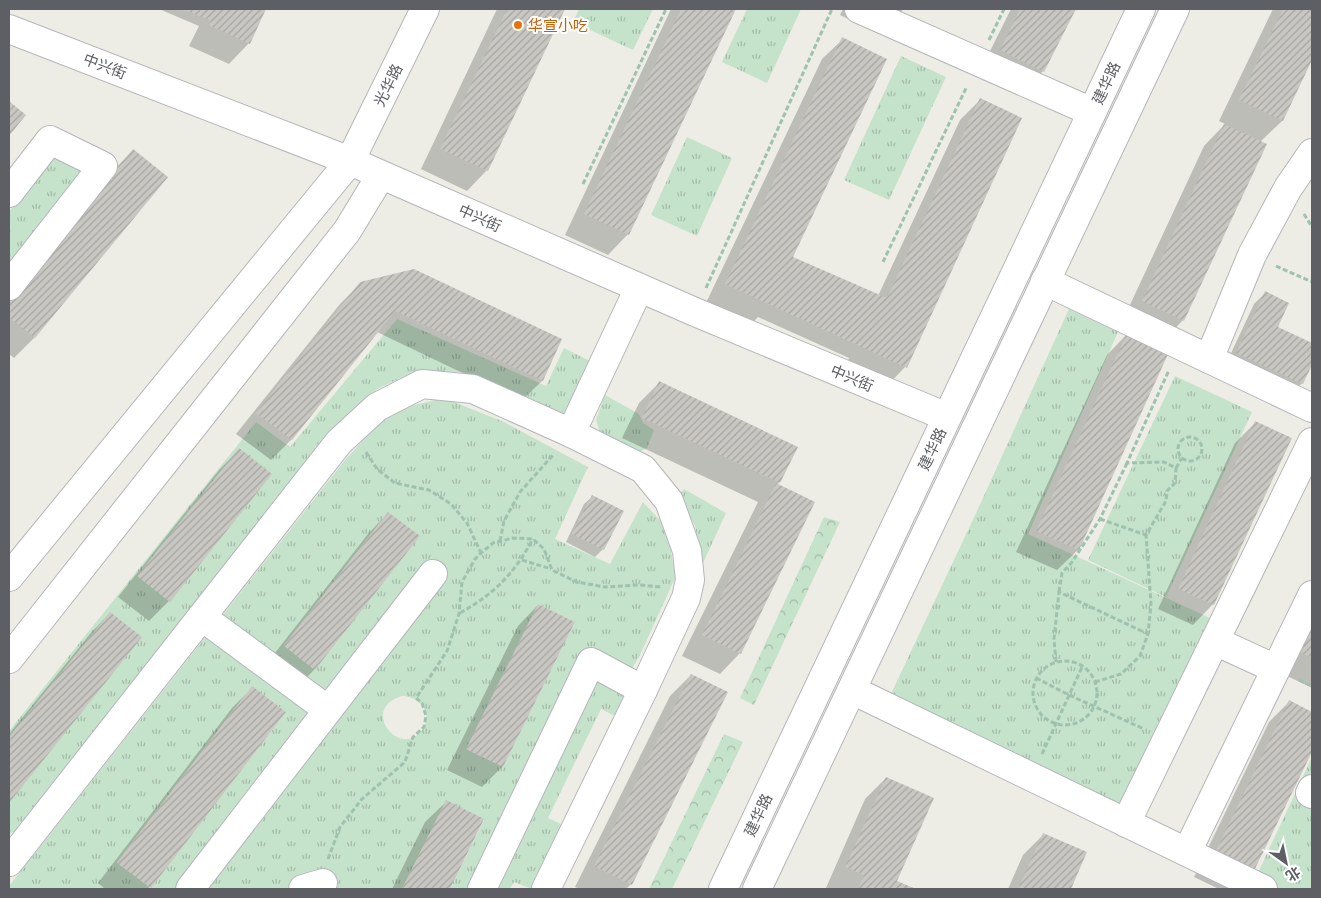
<svg xmlns="http://www.w3.org/2000/svg" width="1321" height="898" viewBox="0 0 1321 898" font-family="'IBM Plex Sans','Noto Sans SC',sans-serif">
<style>
.grass{fill:url(#grass-tufts);fill-rule:evenodd}
.forest{fill:url(#forest-crowns)}
.shadow{fill:#0003}
.building{fill:url(#building-hatch)}
.lines{fill:none;stroke-linecap:round;stroke-linejoin:round}
.minor-casing{stroke:#b5b6ba;stroke-width:30}
.path{stroke:#9fc2af;stroke-width:3;stroke-dasharray:5 2.5;stroke-linecap:butt}
.minor{stroke:#fff;stroke-width:28}
.food-dot{fill:#e8710a;stroke:#fff;stroke-width:2}
.labels{text-anchor:middle;dominant-baseline:central;stroke-width:4;stroke-linejoin:round;paint-order:stroke}
.food-label{font-size:15px;fill:#c56008;stroke:#fff;text-anchor:start}
.street-label{font-size:15px;fill:#5d5f64;stroke:#fff}
</style>
<defs>
<pattern id="grass-tufts" width="24" height="20" patternUnits="userSpaceOnUse" patternTransform="scale(1.25)"><rect width="24" height="20" fill="#c5e2ca"/><path d="M3 7l-1-3M5 7V3M7 7l1-3M15 17l-1-3M17 17v-4M19 17l1-3" fill="none" stroke="#a3baa8"/></pattern>
<pattern id="forest-crowns" width="20" height="18" patternUnits="userSpaceOnUse" patternTransform="scale(1.25)"><rect width="20" height="18" fill="#c5e2ca"/><path d="M2 6a3 3 0 1 1 6 0M12 15a3 3 0 1 1 6 0" fill="none" stroke="#a3baa8"/></pattern>
<pattern id="building-hatch" width="6" height="6" patternUnits="userSpaceOnUse" patternTransform="scale(1.25)"><rect width="6" height="6" fill="#c9c7c2"/><path d="M-1 1l2-2M0 6l6-6M5 7l2-2" fill="none" stroke="#a6a5a1"/></pattern>
</defs>
<rect width="100%" height="100%" fill="#edede5"/>
<!-- grass -->
<g class="grass">
<polygon points="579,9 653,9 633,50 573,22"/>
<polygon points="747,9 801,9 767,83 722,62"/>
<polygon points="901,56 946,77 889,200 844,180"/>
<polygon points="687,137 732,158 697,236 651,215"/>
<polygon points="54,154 66,154 84,174 9,270 9,212"/>
<polygon points="1069,309 1118,332 1028,534 1212,619 1116,822 882,713 977,511"/>
<polygon points="397,319 546,386 564,348 592,362 566,416 462,372 418,370 377,389 336,425 211,582 19,830 9,834 9,731 256,422 290,447"/>
<polygon points="1175,376 1252,412 1166,597 1088,560"/>
<polygon points="605,395 639,414 643,423 654,430 647,448 637,453 601,435 596,420"/>
<path d="M 444,398 L 504,422 L 588,467 L 555,539 L 610,564 L 643,502 L 668,529 L 675,578 L 640,655 L 620,689 L 630,693 L 619,718 L 601,709 L 548,818 L 565,826 L 536,889 L 532,889 L 514,882 L 510,889 L 450,889 L 484,820 L 446,801 L 402,889 L 9,889 L 9,886 L 346,459 L 379,423 L 406,407 ZM 388,512 L 419,537 L 315,670 L 284,645 ZM 538,604 L 575,622 L 503,767 L 466,749 ZM 252,686 L 286,712 L 150,888 L 117,862 ZM 402,696 C 417,696 433,710 424,727 C 403,763 357,709 402,696 Z"/>
<polygon points="684,489 726,513 703,563 695,526 678,496"/>
<polygon points="1312,757 1312,889 1279,889 1255,879"/>
</g>
<!-- forest -->
<g class="forest">
<polygon points="824,517 840,522 754,705 740,698"/>
<polygon points="724,734 743,742 672,889 649,889"/>
</g>
<!-- shadow -->
<g class="shadow">
<polygon points="159,9 265,9 249,43 229,64 189,46 199,26"/>
<polygon points="497,9 564,9 487,170 467,191 421,169"/>
<polygon points="671,9 734,9 628,234 608,255 565,235"/>
<polygon points="843,9 903,9 900,14 880,34 840,15"/>
<polygon points="1011,9 1074,9 1043,71 1023,92 980,71"/>
<polygon points="1273,9 1312,9 1312,57 1282,121 1260,142 1183,320 1163,341 1122,322 1204,146 1225,124 1219,121"/>
<polygon points="843,39 791,258 878,296 960,120 980,100 905,367 885,388 844,369 849,358 758,317 749,326 705,305 822,59"/>
<polygon points="133,150 166,177 34,338 14,358 9,354 9,298 113,171"/>
<polygon points="361,283 561,340 542,381 521,401 377,332 291,440 271,460 236,434 340,304"/>
<polygon points="1265,293 1276,327 1312,344 1312,362 1302,383 1291,395 1226,364 1254,304"/>
<polygon points="1127,334 1168,353 1078,550 1057,570 1016,552 1107,355"/>
<polygon points="659,383 779,482 777,485 740,653 720,674 682,656 758,502 622,438 639,403"/>
<polygon points="1255,423 1213,604 1193,625 1158,609 1235,443"/>
<polygon points="239,450 169,601 149,621 118,597 219,470"/>
<polygon points="592,497 603,549 595,557 566,542 584,504"/>
<polygon points="388,513 314,670 294,690 264,667 368,534"/>
<polygon points="538,605 573,623 502,767 482,787 447,770 518,626"/>
<polygon points="1312,609 1312,688 1281,673"/>
<polygon points="110,613 140,638 9,801 9,734 90,634"/>
<polygon points="691,675 631,884 626,889 580,889 575,887 670,696"/>
<polygon points="253,687 284,712 148,889 105,889 98,883 232,708"/>
<polygon points="1289,702 1312,713 1312,749 1251,875 1236,889 1219,889 1194,877 1269,722"/>
<polygon points="886,778 895,881 913,889 830,889 826,888 865,799"/>
<polygon points="446,802 483,820 448,889 392,889 425,822"/>
<polygon points="1044,834 1086,853 1069,889 1008,889 1023,855"/>
</g>
<!-- building -->
<g class="building">
<polygon points="183,9 266,9 250,44 209,25 211,21"/>
<polygon points="507,9 565,9 488,171 440,149"/>
<polygon points="681,9 736,9 629,235 584,214"/>
<polygon points="1020,9 1076,9 1044,72 1000,50"/>
<polygon points="1283,9 1312,9 1312,60 1283,121 1239,100"/>
<polygon points="842,37 887,59 793,257 887,298 980,98 1022,118 907,368 725,284"/>
<polygon points="9,101 26,115 9,136"/>
<polygon points="1224,124 1267,144 1184,321 1142,301"/>
<polygon points="133,149 168,177 35,338 9,317 9,300"/>
<polygon points="414,269 562,339 543,381 395,311 292,440 256,413 360,282"/>
<polygon points="1265,291 1289,303 1278,327 1312,343 1312,365 1303,384 1236,353"/>
<polygon points="1127,333 1169,352 1079,550 1036,531"/>
<polygon points="659,381 798,447 780,483 642,418"/>
<polygon points="1255,421 1292,438 1214,605 1178,589"/>
<polygon points="239,448 272,474 170,602 137,576"/>
<polygon points="776,483 815,502 741,654 702,635"/>
<polygon points="592,495 624,511 604,550 572,534"/>
<polygon points="388,512 420,536 315,670 284,646"/>
<polygon points="538,604 575,622 503,767 466,749"/>
<polygon points="110,612 142,637 9,803 9,737"/>
<polygon points="1312,628 1312,658 1300,652"/>
<polygon points="691,674 728,692 632,885 594,866"/>
<polygon points="252,686 286,712 151,888 117,863"/>
<polygon points="1289,700 1312,712 1312,752 1252,875 1213,857"/>
<polygon points="886,777 934,798 897,881 916,889 858,889 864,875 845,867"/>
<polygon points="446,800 484,819 450,889 402,889"/>
<polygon points="1043,833 1087,852 1071,889 1018,889"/>
</g>
<g class="lines">
<defs>
<g id="minor">
<polyline points="859,9 1092,112"/>
<polyline points="9,29 350,161 695,312 947,417"/>
<polyline points="9,193 50,140 103,166 9,286"/>
<polyline points="1045,281 1312,408"/>
<polyline points="1209,359 1252,255 1288,188 1312,153"/>
<polyline points="571,433 639,288"/>
<polyline points="9,577 350,161 425,9"/>
<polyline points="202,617 328,710"/>
<polyline points="1215,641 1276,669"/>
<polyline points="9,659 347,231 381,175"/>
<polyline points="852,690 1263,889"/>
<polyline points="1312,789 1310,793 1312,794"/>
<polyline points="1126,823 1312,442"/>
<polyline points="1187,852 1312,595"/>
<polyline points="9,862 339,442 377,407 422,384 473,389 571,433 643,469 669,501 687,551 690,580 686,598 643,690 546,889"/>
<polyline points="190,889 433,574"/>
<polyline points="303,889 323,883"/>
<polyline points="482,889 591,662 643,690"/>
<polyline points="723,889 1141,9"/>
<polyline points="757,889 1175,9"/>
</g>
</defs>
<!-- minor casing -->
<use href="#minor" class="minor-casing"/>
<!-- path -->
<g class="path">
<polyline points="989,40 1004,9"/>
<polyline points="583,184 666,9"/>
<polyline points="1304,214 1312,227"/>
<polyline points="883,262 967,86"/>
<polyline points="1276,266 1312,282"/>
<polyline points="706,288 832,9"/>
<circle cx="1190" cy="449" r="12"/>
<polyline points="366,452 377,469 395,483 429,490 451,504 467,523 481,553"/>
<polyline points="1176,468 1182,458"/>
<polyline points="1100,519 1146,535"/>
<polyline points="500,541 504,521 520,492 554,454"/>
<polyline points="522,560 551,569"/>
<polyline points="1059,592 1062,573 1072,562 1100,519 1127,463"/>
<path d="M 460,613 C 495,593 513,575 533,539"/>
<circle cx="1065" cy="693" r="32"/>
<polyline points="1056,662 1054,639 1059,592 1148,634"/>
<polyline points="1036,678 1069,695 1144,729"/>
<polyline points="1299,680 1312,686"/>
<polyline points="1095,682 1121,674 1140,656 1148,634 1151,604 1146,535 1166,501 1167,491 1175,483 1176,468 1164,462 1127,463 1169,370"/>
<polyline points="1042,754 1083,665"/>
<polyline points="328,859 340,827 362,799 405,762 413,737 424,727 426,716 422,703 416,698 447,651 459,614 462,582 475,559 481,553 493,543 513,538 533,539 544,549 552,570 577,582 605,587 639,585 662,587"/>
</g>
<!-- minor -->
<use href="#minor" class="minor"/>
</g>
<!-- markers -->
<circle class="food-dot" cx="518" cy="25" r="5"/>
<g class="labels">
<!-- food labels -->
<g class="food-label">
<text x="528" y="25">华宣小吃</text>
</g>
<!-- street labels -->
<g class="street-label">
<text transform="translate(105 66) rotate(21)">中兴街</text>
<text transform="translate(1106 83) rotate(-65)">建华路</text>
<text transform="translate(388 85) rotate(-64)">光华路</text>
<text transform="translate(480 218) rotate(24)">中兴街</text>
<text transform="translate(852 378) rotate(23)">中兴街</text>
<text transform="translate(932 449) rotate(-65)">建华路</text>
<text transform="translate(758 815) rotate(-65)">建华路</text>
</g>
</g>
<!-- border -->
<rect width="1321" height="898" fill="none" stroke="#5d5f64" stroke-width="20"/>
<!-- north arrow -->
<g transform="translate(1286 863) rotate(147)" stroke="#ffffff" stroke-width="4" paint-order="stroke">
<path d="M0-4L9 19L0 12L-9 19Z" fill="#5d5f64"/>
<text y="-8" font-size="14" font-weight="bold" text-anchor="middle" fill="#5d5f64">北</text>
</g>
</svg>
